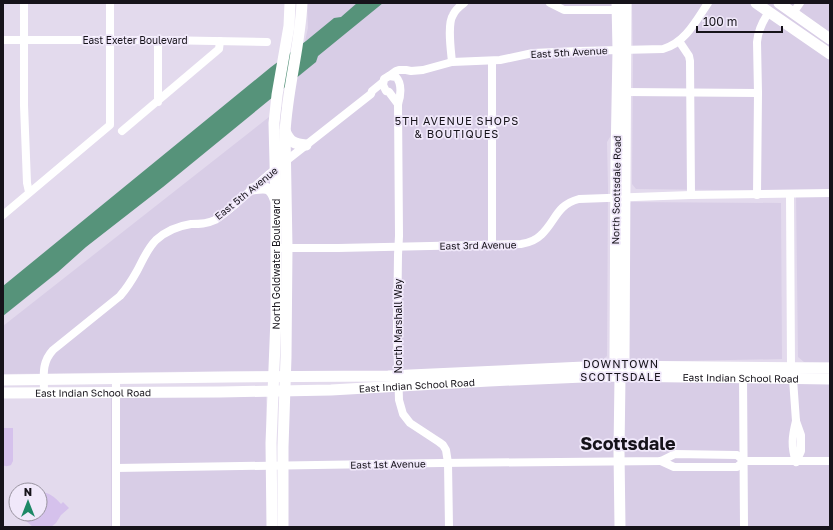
<svg xmlns="http://www.w3.org/2000/svg" width="833" height="530" viewBox="0 0 833 530" font-family="'Golos Text',sans-serif">
<style>
.built{fill:#d8cde6}
.green{fill:#d5c1ec}
.water{fill:#56937a}
.lines{fill:none;stroke-linecap:round;stroke-linejoin:round}
.minor{stroke:#fff;stroke-width:8}
.major{stroke:#fff;stroke-width:11}
.labels{text-anchor:middle;dominant-baseline:central;stroke-width:3.5;stroke-linejoin:round;paint-order:stroke}
.street-label{font-size:10px;fill:#16131a;stroke:#f0e8fa}
.neighbourhood-label{font-size:11px;letter-spacing:1px;fill:#16131a;stroke:#f0e8fa}
.town-label{font-size:18px;font-weight:bold;fill:#16131a;stroke:#f0e8fa}
</style>
<rect width="100%" height="100%" fill="#e3daed"/>
<!-- built -->
<g class="built">
<polygon points="307,3 615,3 613,132 607,142 608,187 607,356 601,361 405,371 234,371 3,374 3,326 292,99 308,28"/>
<polygon points="632,3 830,3 830,362 804,362 798,357 796,191 636,189 632,184 633,60"/>
<polygon points="631,202 781,203 782,359 636,362 630,360 629,359 630,203"/>
<polygon points="606,379 830,382 830,527 287,527 288,393"/>
<polygon points="266,395 268,527 111,527 111,396"/>
</g>
<!-- green -->
<g class="green">
<path d="M 3,428 L 13,428 L 13,461 L 11,465 C 8,466 6,467 3,465 Z"/>
<path d="M 40,492 C 49,492 55,497 61,504 L 63,502 L 69,508 L 61,515 L 56,523 L 51,527 L 33,527 L 25,520 L 25,514 L 40,514 Z"/>
</g>
<!-- water -->
<polygon class="water" points="357,3 383,3 318,56 316,62 300,75 163,187 86,247 58,272 3,316 3,286 271,67 306,41 334,18 341,17"/>
<g class="lines">
<!-- minor -->
<g class="minor">
<polyline points="24,3 24,105 27,183 29,192"/>
<polyline points="550,3 564,10 618,10"/>
<polyline points="793,13 800,3"/>
<polyline points="3,40 158,40 267,42"/>
<polyline points="158,40 158,102"/>
<polyline points="679,41 689,56 690,61 691,195"/>
<path d="M 452,62 C 451,51 447,24 453,15 C 455,10 460,6 464,3"/>
<path d="M 389,76 L 396,71 L 399,70 L 406,70 L 411,71 L 423,70 L 452,62 L 500,60 L 533,53 L 578,51 L 663,49 C 685,43 696,21 708,3"/>
<path d="M 386,91 L 383,85 L 384,79 L 389,76 L 396,77 C 402,83 401,96 398,104 L 399,236 L 398,255 L 397,332 L 398,368 L 399,400 L 403,414 L 410,423 L 439,442 L 443,445 L 446,450 L 448,463 L 449,527"/>
<polyline points="389,92 398,104"/>
<polyline points="626,92 758,93"/>
<polyline points="122,131 219,49 220,41"/>
<polyline points="790,194 791,367 793,379 796,421 801,435 801,451 796,462"/>
<path d="M 757,195 L 758,93 L 757,42 C 758,30 762,22 769,12"/>
<polyline points="3,215 110,125 110,3"/>
<polyline points="492,245 492,61"/>
<path d="M 282,248 L 338,248 L 521,244 C 528,243 536,240 541,235 C 556,221 556,205 579,199 L 691,195 L 830,193"/>
<polyline points="743,374 744,527"/>
<path d="M 44,392 C 44,376 41,363 53,350 L 120,296 C 127,288 132,280 137,271 C 143,260 147,249 156,240 C 166,231 178,226 191,224 C 199,224 207,224 215,220 C 234,208 251,189 268,175 C 302,148 337,121 371,94 L 372,91 L 383,82"/>
<path d="M 796,421 C 792,437 791,446 796,462"/>
<polyline points="661,461 674,467 737,467 744,461 830,461"/>
<polyline points="116,468 441,463 661,461 675,454 737,455 744,461"/>
<polyline points="116,527 116,378"/>
</g>
<!-- major -->
<g class="major">
<polyline points="617,3 618,50 616,159 615,359 615,366 618,372"/>
<polyline points="756,3 830,54"/>
<polyline points="779,3 830,39"/>
<path d="M 285,131 C 290,142 294,144 306,145"/>
<path d="M 252,189 C 265,187 271,186 275,199"/>
<polyline points="3,380 229,377 388,376 606,366 830,368"/>
<path id="s1" d="M 3,393 L 220,392 L 331,390 L 489,381 L 607,376 L 830,379"/>
<path id="s2" d="M 272,527 L 271,443 L 276,318 L 276,201 L 274,123 L 277,95 L 289,26 L 290,3"/>
<path d="M 283,527 L 283,447 L 286,357 L 287,248 L 285,133 C 287,89 300,47 302,3"/>
<polyline points="620,527 619,451 620,377 624,366 624,359 626,3"/>
</g>
</g>
<g class="labels">
<!-- street labels -->
<g class="street-label">
<text x="135" y="40">East Exeter Boulevard</text>
<text transform="translate(569 52) rotate(-3)">East 5th Avenue</text>
<text transform="translate(616 190) rotate(-89)">North Scottsdale Road</text>
<text transform="translate(246 193) rotate(-39)">East 5th Avenue</text>
<text transform="translate(478 245) rotate(-1)">East 3rd Avenue</text>
<text stroke="none"><textPath href="#s2" startOffset="263">North Goldwater Boulevard</textPath></text>
<text transform="translate(398 326) rotate(-90)">North Marshall Way</text>
<text stroke="none"><textPath href="#s1" startOffset="738">East Indian School Road</textPath></text>
<text stroke="none"><textPath href="#s1" startOffset="414">East Indian School Road</textPath></text>
<text stroke="none"><textPath href="#s1" startOffset="90">East Indian School Road</textPath></text>
<text transform="translate(388 464) rotate(-1)">East 1st Avenue</text>
</g>
<!-- neighbourhood labels -->
<g class="neighbourhood-label">
<text x="457" y="120">5TH AVENUE SHOPS<tspan x="457" dy="13">&amp; BOUTIQUES</tspan></text>
<text x="621" y="363">DOWNTOWN<tspan x="621" dy="13">SCOTTSDALE</tspan></text>
</g>
<!-- town labels -->
<g class="town-label">
<text x="628" y="443">Scottsdale</text>
</g>
</g>
<!-- border -->
<rect width="833" height="530" fill="none" stroke="#16131a" stroke-width="8"/>
<!-- north arrow -->
<g transform="translate(28 502)"><circle r="19" fill="#f0e8fa" stroke="#9993a0"/>
<path d="M0-3L7 15L0 10L-7 15Z" fill="#1d8866"/>
<text y="-6" font-size="11" font-weight="bold" text-anchor="middle" fill="#16131a">N</text>
</g>
<!-- scale -->
<path d="M697 26v6h85v-6" fill="none" stroke="#16131a" stroke-width="2"/>
<text x="703" y="26" font-size="12" fill="#16131a" stroke="#f0e8fa" stroke-width="3" paint-order="stroke">100 m</text>
</svg>
